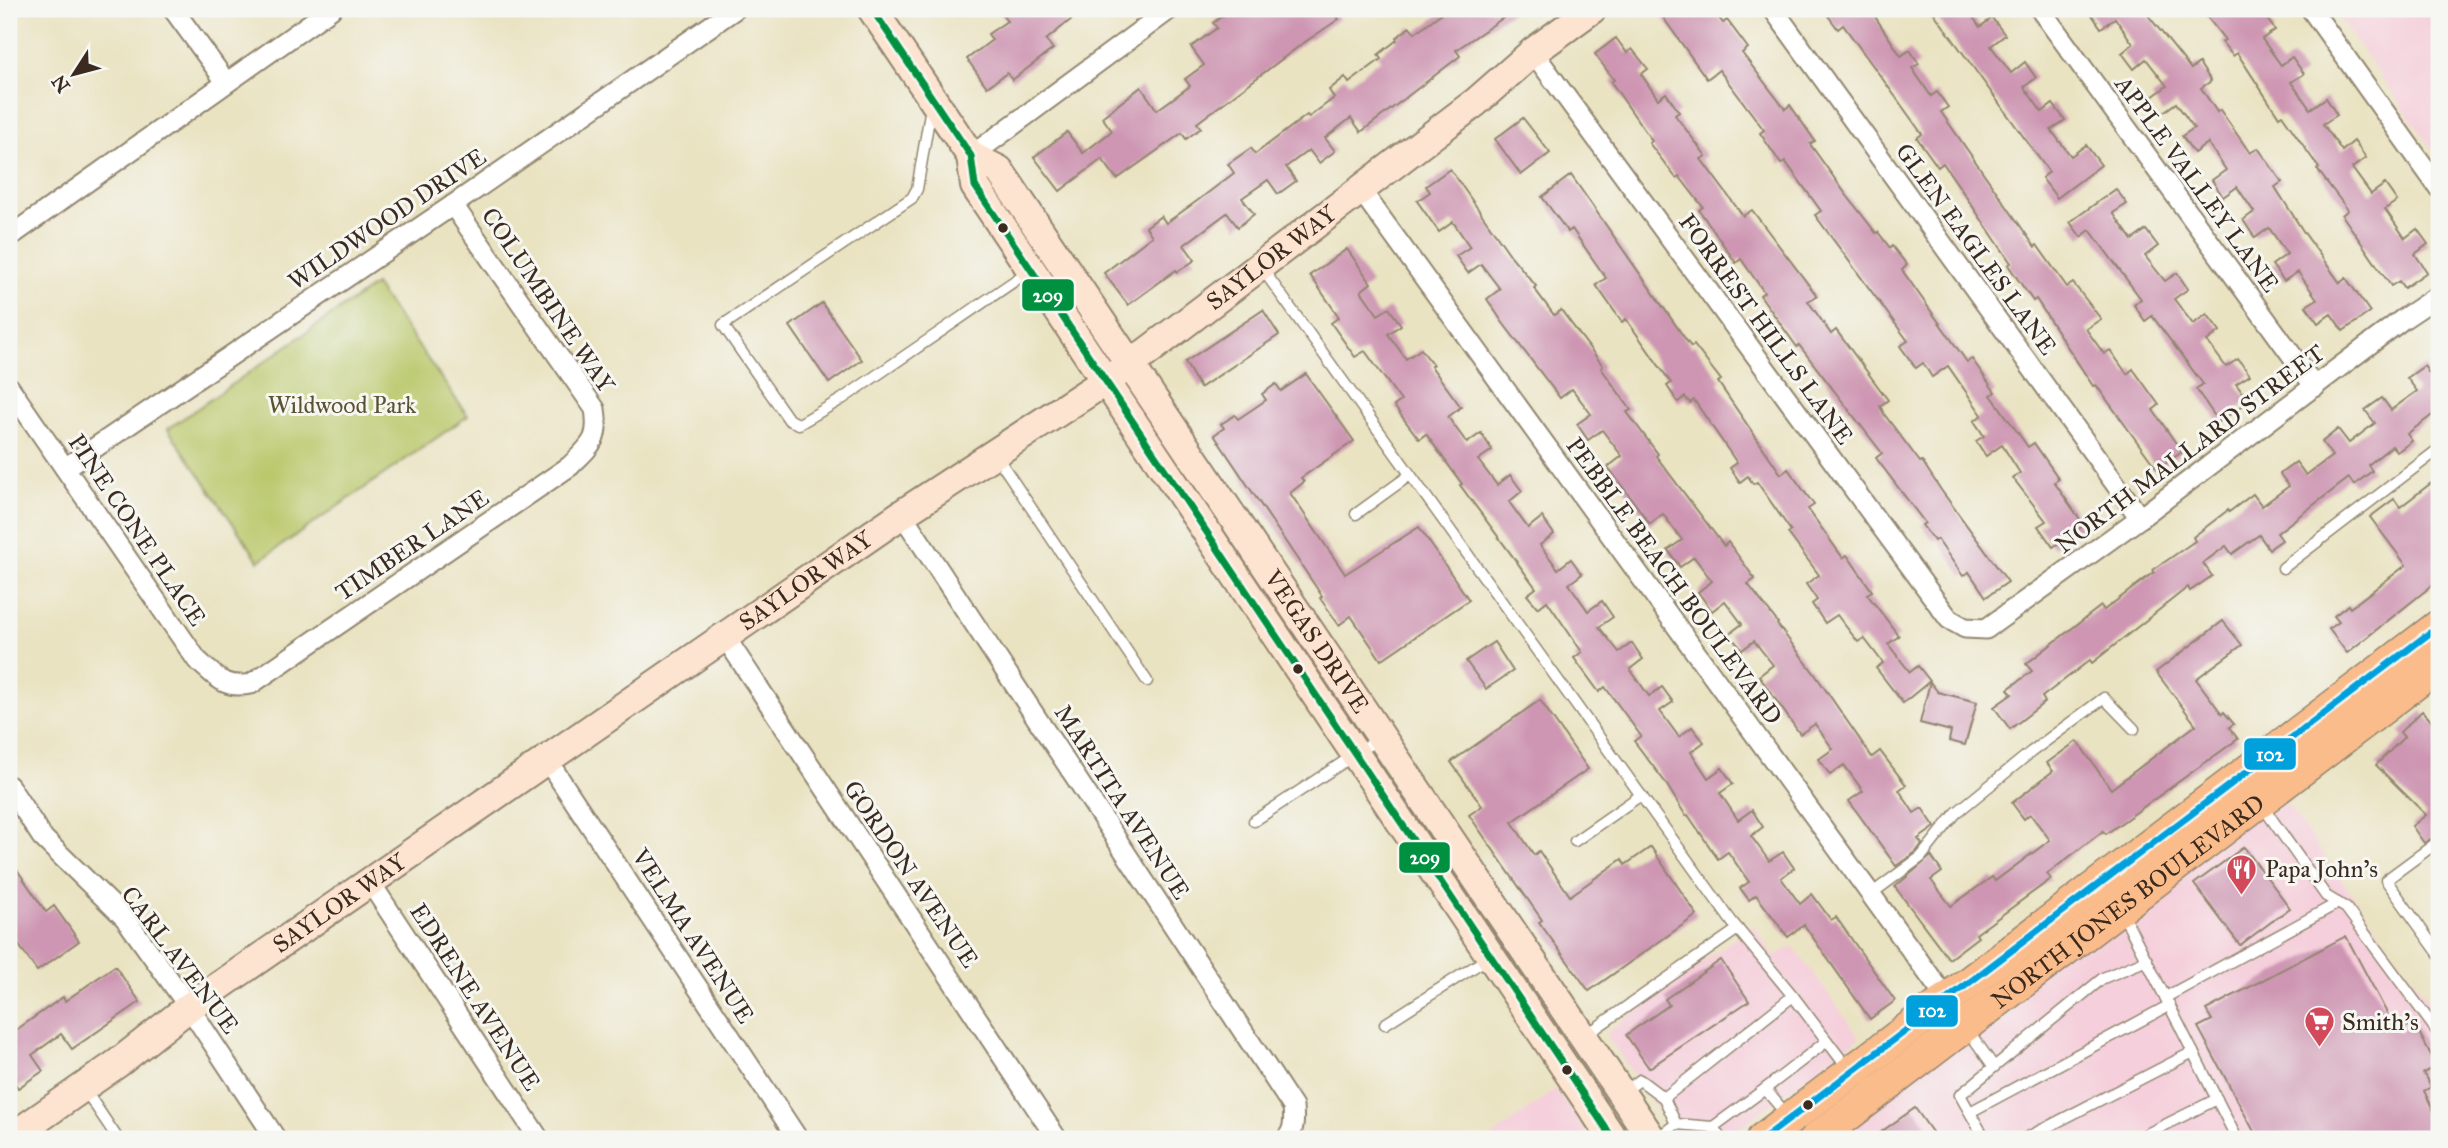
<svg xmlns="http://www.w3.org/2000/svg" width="2448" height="1148" viewBox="0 0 2448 1148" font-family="'IM FELL Great Primer',serif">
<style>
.built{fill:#f5cfdb}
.green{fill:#bac86a;stroke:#7a7944;stroke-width:2}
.building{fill:#ce96b2}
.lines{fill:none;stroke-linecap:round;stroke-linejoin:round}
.lane-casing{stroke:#928670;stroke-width:13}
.street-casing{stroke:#928670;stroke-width:23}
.secondary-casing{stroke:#928670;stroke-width:32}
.primary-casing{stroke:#928670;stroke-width:35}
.lane{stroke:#fff;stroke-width:10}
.street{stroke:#fff;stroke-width:19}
.secondary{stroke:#fde4d1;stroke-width:28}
.primary{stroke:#fabc8b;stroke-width:32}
.bus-1-casing{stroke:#f6f6f2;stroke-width:12}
.bus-2-casing{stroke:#f6f6f2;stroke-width:12}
.bus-1{stroke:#009140;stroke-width:7}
.bus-2{stroke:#00a0dc;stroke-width:7}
.bus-dot{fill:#3b2a1e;stroke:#f6f6f2;stroke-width:2.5}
.labels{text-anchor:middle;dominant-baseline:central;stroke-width:6;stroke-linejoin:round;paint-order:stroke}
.street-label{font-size:24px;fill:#3b2a1e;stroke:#f6f6f2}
.park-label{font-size:24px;fill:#5b5231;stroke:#f6f6f2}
.poi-label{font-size:24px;fill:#3b2a1e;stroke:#f6f6f2;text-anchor:start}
.line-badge{stroke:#f6f6f2;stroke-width:2.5}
.badge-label{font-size:19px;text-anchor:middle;font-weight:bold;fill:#fff}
</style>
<rect width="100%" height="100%" fill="#f6f6f2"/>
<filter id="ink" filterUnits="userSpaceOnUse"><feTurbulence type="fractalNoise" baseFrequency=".0143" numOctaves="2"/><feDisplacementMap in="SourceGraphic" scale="14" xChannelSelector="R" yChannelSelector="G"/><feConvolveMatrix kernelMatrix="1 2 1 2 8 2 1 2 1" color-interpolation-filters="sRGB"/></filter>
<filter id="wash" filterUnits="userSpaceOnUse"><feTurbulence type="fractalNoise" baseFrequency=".00686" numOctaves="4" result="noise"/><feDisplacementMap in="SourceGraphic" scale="28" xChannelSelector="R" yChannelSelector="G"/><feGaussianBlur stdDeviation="1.57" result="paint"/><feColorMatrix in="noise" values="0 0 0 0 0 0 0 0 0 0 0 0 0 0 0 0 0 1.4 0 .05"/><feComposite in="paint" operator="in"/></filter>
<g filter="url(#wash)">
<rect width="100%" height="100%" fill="#eae3c2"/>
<!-- built -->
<g class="built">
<polygon points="2333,9 2439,9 2439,159"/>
<polygon points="2263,771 2439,1014 2439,1139 1833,1139"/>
<polygon points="1753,925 1774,956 1793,946 1860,1037 1725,1139 1677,1139 1605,1033"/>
<polygon points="1556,1089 1590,1139 1489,1139"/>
</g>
<!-- green -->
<polygon class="green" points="375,285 468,416 259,561 168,429"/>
<g id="blocks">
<!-- building -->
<g class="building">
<polygon points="997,9 1084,9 1046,40 1053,49 1012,80 1007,73 987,87 967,59 992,40 988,34 1007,21"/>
<polygon points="1232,9 1260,9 1266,16 1276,9 1332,9 1339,19 1302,44 1197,123 1201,128 1186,139 1182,133 1117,179 1102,159 1060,191 1034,157 1067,132 1083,153 1112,131 1102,117 1141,87 1157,110 1190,86 1185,79 1204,65 1191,47 1217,28 1213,23"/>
<polygon points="1447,9 1516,9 1456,50 1460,56 1361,132 1351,118 1325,138 1335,151 1319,163 1309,150 1286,167 1296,181 1278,194 1268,180 1242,198 1254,214 1238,227 1227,213 1184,245 1195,260 1177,272 1176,270 1128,305 1104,273 1152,236 1146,227 1161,216 1166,223 1197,201 1234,173 1228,164 1251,148 1255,154 1307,115 1309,117 1334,98 1329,90 1345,77 1349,83 1381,59 1378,55 1397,40 1396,38 1410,27 1415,33"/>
<polygon points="1657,9 1712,9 1723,23 1727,20 1748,48 1742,53 1785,109 1790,105 1815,141 1810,144 1845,193 1876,233 1878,232 1890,248 1892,246 1907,265 1902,270 1967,362 1972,359 1995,392 1991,395 2028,447 2034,443 2059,479 2054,482 2084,525 2053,547 2038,526 2046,521 2013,478 2020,473 2002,445 1986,456 1976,441 1984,436 1974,421 1982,415 1948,366 1932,377 1923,363 1916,368 1900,346 1908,341 1815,215 1821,211 1785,161 1781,164 1760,133 1764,130 1719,70 1707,79"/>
<polygon points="1823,9 1870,9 1901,56 1910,50 1919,64 1912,68 1931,96 1937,92 1948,107 1941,112 2035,247 2037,245 2067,287 2073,283 2101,319 2086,329 2104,354 2110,350 2127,374 2133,369 2159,405 2153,410 2182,452 2157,469 2096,385 2093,386 2036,299 2033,301 2008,265 2011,263 1943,163 1938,167 1917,138 1922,134 1887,85 1843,25 1838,29"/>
<polygon points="1931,9 1967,9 1980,27 1992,18 2005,35 1991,46 2011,73 2025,62 2036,78 2024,87 2042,112 2053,104 2065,120 2051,130 2071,156 2086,145 2101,165 2057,198 2042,178 2049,172"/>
<polygon points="2088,9 2143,9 2191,69 2199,63 2211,81 2201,88 2217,112 2220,110 2250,153 2258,148 2282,182 2275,187 2303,231 2340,283 2346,278 2370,312 2343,331 2331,314 2318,323 2306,306 2317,299 2298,272 2284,281 2272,265 2287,254 2269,228 2255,238 2243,220 2254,212 2237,187 2223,197 2212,180 2226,170 2208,143 2194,153 2182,136 2194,128 2176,103 2162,113 2152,97 2167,86 2146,59 2134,69 2122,53 2133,44 2115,18 2101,28"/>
<polygon points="2201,9 2260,9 2275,30 2262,39 2281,65 2292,57 2304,74 2291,82 2310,109 2326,98 2337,115 2323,124 2342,151 2354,141 2366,158 2352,168 2371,194 2385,184 2397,201 2385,209 2405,238 2417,229 2428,244 2415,254 2427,272 2404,288 2399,281 2391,286 2342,215 2348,210 2317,169 2319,168 2282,115 2279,117 2237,53 2233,56 2222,42 2225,40"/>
<polygon points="1616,38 1627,53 1632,49 1648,69 1641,74 1658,99 1666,93 1679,112 1675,115 1706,156 1701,159 1743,216 1752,210 1817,296 1808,301 1831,334 1836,330 1888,400 1880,406 1884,414 1920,462 1922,461 1941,490 2008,582 1986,597 1969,572 1963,576 1937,539 1934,541 1922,525 1925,523 1876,458 1882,453 1799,345 1797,347 1760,295 1764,292 1741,259 1736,263 1699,210 1703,207 1679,176 1676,178 1649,143 1652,141 1611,82 1614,80 1595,54"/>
<polygon points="1523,118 1550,153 1521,175 1495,139"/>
<polygon points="1450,169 1511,256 1536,286 1534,288 1554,315 1561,310 1603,366 1601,368 1631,410 1627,412 1658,454 1656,456 1724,546 1728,542 1755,579 1748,584 1778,623 1777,624 1814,673 1872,757 1880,751 1906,785 1899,790 1914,813 1922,808 1935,827 1918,839 1922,844 1916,852 1896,866 1849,801 1863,791 1844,765 1830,775 1819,759 1833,749 1815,724 1800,734 1759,676 1773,665 1754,641 1742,650 1729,634 1742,624 1725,601 1712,611 1698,592 1712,581 1694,557 1680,567 1668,550 1682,540 1663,514 1650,524 1608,467 1622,456 1602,430 1588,440 1577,424 1591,414 1572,389 1560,398 1503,323 1487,299 1500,289 1481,264 1468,273 1456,256 1470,247 1453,222 1439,232 1417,201 1430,192 1426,186"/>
<polygon points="1571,175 1691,347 1694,345 1721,380 1718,382 1781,474 1788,469 1814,505 1808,509 1843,558 1847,555 1872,591 1867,594 1899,636 1888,644 1910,672 1918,666 1930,681 1903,703 1876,668 1883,663 1864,638 1858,642 1837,615 1825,623 1812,604 1817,600 1806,584 1819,575 1788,533 1791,531 1757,482 1753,484 1748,476 1740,482 1730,468 1737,463 1694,400 1690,403 1685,397 1678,402 1667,386 1671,383 1626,319 1622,322 1596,285 1606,278 1572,229 1568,232 1542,197"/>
<polygon points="2116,189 2127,204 2113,213 2132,240 2146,230 2158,246 2145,256 2165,281 2177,273 2188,289 2174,299 2193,324 2207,314 2220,331 2207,341 2226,367 2238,359 2250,375 2236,384 2249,401 2219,422 2196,389 2203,384 2152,316 2145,321 2134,305 2141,299 2090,230 2081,237 2070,222"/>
<polygon points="1347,249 1371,283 1361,291 1378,315 1389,308 1401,325 1388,334 1406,359 1421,349 1433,365 1431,366 1461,407 1448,417 1467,443 1481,433 1492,450 1478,460 1497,485 1510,475 1522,491 1509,502 1528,528 1542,517 1554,534 1540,545 1558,569 1571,559 1582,574 1569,584 1588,611 1602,601 1613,617 1599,627 1619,652 1632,643 1643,659 1630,669 1649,696 1662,687 1673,702 1660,711 1679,737 1692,727 1704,742 1691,752 1708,778 1722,768 1733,784 1720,793 1738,820 1752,810 1763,827 1751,836 1769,861 1783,852 1794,868 1781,878 1800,904 1812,894 1831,920 1836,917 1895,1001 1870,1019 1804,925 1788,937 1756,895 1749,900 1740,888 1749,882 1728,852 1718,859 1688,815 1686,816 1665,782 1634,741 1641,736 1605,687 1599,692 1574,658 1582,652 1547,601 1538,608 1527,595 1536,588 1460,485 1462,484 1426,434 1419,439 1394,406 1401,401 1365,351 1355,357 1331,323 1339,317 1310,275"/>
<polygon points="822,303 862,360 829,383 790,326"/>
<polygon points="1263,310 1279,335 1200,388 1185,362"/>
<polygon points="2424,366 2434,380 2439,376 2439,410 2407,434 2412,441 2397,452 2392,446 2368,465 2372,471 2354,485 2349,478 2303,513 2277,533 2282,540 2269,549 2259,535 2232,554 2226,546 2203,563 2212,576 2190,591 2188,587 2092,663 2090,660 2042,697 2045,702 2010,729 1994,707 2012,694 2008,689 2032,671 2026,664 2101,606 2104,610 2154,572 2153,570 2195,541 2193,537 2228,510 2229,512 2253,494 2262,506 2289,486 2280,474 2296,462 2306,475 2332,456 2322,442 2338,429 2349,443 2375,423 2365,410 2382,398 2391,410 2417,391 2407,378"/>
<polygon points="1306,374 1354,441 1301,478 1304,482 1290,493 1345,574 1419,527 1469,600 1381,660 1351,616 1339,625 1320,598 1322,596 1214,435 1224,428 1221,424 1235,415 1238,419 1266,400 1262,394 1276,384 1281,391"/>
<polygon points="2439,477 2439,580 2347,653 2329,629 2339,622 2334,616 2348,605 2350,608 2406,565 2370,517 2394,499 2400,507"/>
<polygon points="2223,621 2242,645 2196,679 2222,714 2224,712 2234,724 2229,727 2238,739 2106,834 2103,831 2047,874 2051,879 1976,934 1978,937 1949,959 1895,887 1931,856 1942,872 1931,880 1951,906 1992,877 1995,881 2050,840 2030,814 2024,819 2012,803 2053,771 2047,763 2077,741 2111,789 2196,725 2156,672"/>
<polygon points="1494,642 1513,671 1486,689 1466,661"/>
<polygon points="1930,682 1938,692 1977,702 1965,745 1949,741 1951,731 1920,723"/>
<polygon points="1540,700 1588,769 1512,822 1534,855 1539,851 1570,896 1622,859 1625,865 1651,847 1697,915 1589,991 1539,922 1542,920 1469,815 1482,806 1451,762"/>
<polygon points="2422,711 2439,729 2439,834 2424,843 2412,826 2426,815 2376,765 2404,737 2400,732"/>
<polygon points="2244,847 2290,908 2240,945 2194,884"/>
<polygon points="9,858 46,912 54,906 79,941 37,971 9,931"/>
<polygon points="2346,936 2397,1032 2414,1023 2437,1066 2423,1073 2431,1087 2424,1091 2439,1121 2439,1139 2258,1139 2198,1027 2212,1020 2206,1010"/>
<polygon points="1721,960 1749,1001 1649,1068 1626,1035 1669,1005 1665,999"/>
<polygon points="115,966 140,1002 72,1049 61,1034 32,1055 43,1071 18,1088 9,1075 9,1035 63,997 65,1001"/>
<polygon points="1915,1108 1937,1139 1871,1139"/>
</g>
</g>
</g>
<g filter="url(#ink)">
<use href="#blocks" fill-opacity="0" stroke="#928670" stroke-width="2"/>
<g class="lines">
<defs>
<g id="lane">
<polyline points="931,107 917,189 912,198 723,325 789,420 799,424 842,399 1029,271"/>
<polyline points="1261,267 1732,922 1793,996"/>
<polyline points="995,454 1147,681"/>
<polyline points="1356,514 1410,475"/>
<polyline points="2283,568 2439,449"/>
<polyline points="2261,804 2326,896 2346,908 2439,1034"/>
<polyline points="1254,821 1380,738"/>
<polyline points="1575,841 1641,795"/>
<polyline points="2439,841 2386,880 2439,954"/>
<polyline points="1871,894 1921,857 1956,813 2031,752 2104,698 2134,729"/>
<polyline points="2120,913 2128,924 2237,1139"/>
<polyline points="2166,997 2338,903"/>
<polyline points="1385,1024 1488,958"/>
<polyline points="1967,1029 1994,1067 1960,1095 1985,1139"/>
<polyline points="1586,1035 1738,929"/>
<polyline points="1994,1067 2103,978 2147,960"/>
<polyline points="1765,1089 1827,1041"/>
<polyline points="85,1090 118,1139"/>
<polyline points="1623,1092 1640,1080 1664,1098 1676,1124"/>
<polyline points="1664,1098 1793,996 1849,1070"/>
<polyline points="1970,1112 2170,1005"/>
<polyline points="1713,1127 1721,1139"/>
<polyline points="1656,1139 1676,1124 1713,1127 1765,1089 1787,1115"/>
<polyline points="2024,1139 2193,1052"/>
<polyline points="2137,1139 2217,1099"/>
</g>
<g id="street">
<polyline points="173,9 226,82"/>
<polyline points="1773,9 2140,518"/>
<polyline points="2040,9 2315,387"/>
<polyline points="2311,9 2439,188"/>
<polyline points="1533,52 1949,619 1965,628 1986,629 2140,518 2403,319 2439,295"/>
<polyline points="971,156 1170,9"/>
<polyline points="1360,189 1948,1001"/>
<polyline points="9,237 331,9"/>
<path d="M 9,387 L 197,660 C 217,677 223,689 251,684 L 570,466 C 591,445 600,440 595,409 L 453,205"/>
<polyline points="65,468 453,205 735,9"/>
<path d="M 902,514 L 1293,1107 C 1294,1118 1295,1131 1286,1139"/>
<polyline points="725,637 1057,1139"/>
<polyline points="547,760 798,1139"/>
<polyline points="9,786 42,837 125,918 189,1007 276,1139"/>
<polyline points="370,882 539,1139"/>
</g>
<g id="secondary">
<polyline points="872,9 971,156 975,186 1613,1139"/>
<path id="s1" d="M 971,156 L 999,170 L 1652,1139"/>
<path id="s2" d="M 9,1139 L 118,1063 L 189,1007 L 902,514 L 1130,365 L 1476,102 L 1533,52 L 1592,9"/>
</g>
<g id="primary">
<polyline points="1763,1139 2439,626"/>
<path id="s3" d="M 1816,1139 L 2439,665"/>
</g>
</defs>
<!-- lane casing -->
<use href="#lane" class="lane-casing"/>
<!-- street casing -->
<use href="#street" class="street-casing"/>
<!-- secondary casing -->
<use href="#secondary" class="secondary-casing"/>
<!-- primary casing -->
<use href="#primary" class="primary-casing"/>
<!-- lane -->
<use href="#lane" class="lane"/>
<!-- street -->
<use href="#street" class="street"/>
<!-- secondary -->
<use href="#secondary" class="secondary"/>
<!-- primary -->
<use href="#primary" class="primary"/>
<defs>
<polyline id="bus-1" points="872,9 971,156 975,186 1613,1139"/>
<polyline id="bus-2" points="1763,1139 2439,626"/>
</defs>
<!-- bus-1 casing -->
<use href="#bus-1" class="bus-1-casing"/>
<!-- bus-2 casing -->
<use href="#bus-2" class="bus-2-casing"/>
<!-- bus-1 -->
<use href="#bus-1" class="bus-1"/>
<!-- bus-2 -->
<use href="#bus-2" class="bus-2"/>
</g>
</g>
<!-- icons -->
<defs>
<symbol id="restaurant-pin" viewBox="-11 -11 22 30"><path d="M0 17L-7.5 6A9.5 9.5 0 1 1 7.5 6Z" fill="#d1495b" stroke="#f6f6f2"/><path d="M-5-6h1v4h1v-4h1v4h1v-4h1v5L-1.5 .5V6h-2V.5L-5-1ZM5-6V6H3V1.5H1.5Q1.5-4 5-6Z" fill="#fff"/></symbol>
<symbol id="supermarket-pin" viewBox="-11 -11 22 30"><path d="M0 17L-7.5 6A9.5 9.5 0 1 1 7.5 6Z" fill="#d1495b" stroke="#f6f6f2"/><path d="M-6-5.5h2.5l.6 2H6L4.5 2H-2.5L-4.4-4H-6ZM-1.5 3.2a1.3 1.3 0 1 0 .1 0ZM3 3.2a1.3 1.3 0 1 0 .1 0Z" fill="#fff"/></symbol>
</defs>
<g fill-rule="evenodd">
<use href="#restaurant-pin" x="2224" y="852" width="35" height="47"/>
<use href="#supermarket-pin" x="2302" y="1004" width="35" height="47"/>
</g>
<!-- markers -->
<g class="bus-dot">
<circle cx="1003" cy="228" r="6"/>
<circle cx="1298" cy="669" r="6"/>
<circle cx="1567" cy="1070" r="6"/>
<circle cx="1808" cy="1105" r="6"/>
</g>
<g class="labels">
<!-- street labels -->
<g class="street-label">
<text transform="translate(2197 184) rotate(54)">APPLE VALLEY LANE</text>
<text transform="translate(387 219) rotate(-34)">WILDWOOD DRIVE</text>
<text transform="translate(1976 249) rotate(54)">GLEN EAGLES LANE</text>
<text stroke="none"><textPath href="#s2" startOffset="1540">SAYLOR WAY</textPath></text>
<text transform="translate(548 300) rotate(56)">COLUMBINE WAY</text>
<text transform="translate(1766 329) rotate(54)">FORREST HILLS LANE</text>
<text transform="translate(2190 449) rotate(-37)">NORTH MALLARD STREET</text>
<text transform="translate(137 530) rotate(56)">PINE CONE PLACE</text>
<text transform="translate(412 545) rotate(-34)">TIMBER LANE</text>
<text stroke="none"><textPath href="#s2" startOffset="973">SAYLOR WAY</textPath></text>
<text transform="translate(1674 581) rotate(54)">PEBBLE BEACH BOULEVARD</text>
<text stroke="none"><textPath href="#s1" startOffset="600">VEGAS DRIVE</textPath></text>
<text transform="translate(1122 802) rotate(57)">MARTITA AVENUE</text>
<text transform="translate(911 874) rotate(56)">GORDON AVENUE</text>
<text stroke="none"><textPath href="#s3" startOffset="392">NORTH JONES BOULEVARD</textPath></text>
<text stroke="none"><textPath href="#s2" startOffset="406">SAYLOR WAY</textPath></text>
<text transform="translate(693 936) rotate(57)">VELMA AVENUE</text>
<text transform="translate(180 960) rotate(53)">CARL AVENUE</text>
<text transform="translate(475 997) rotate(57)">EDRENE AVENUE</text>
</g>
<!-- park labels -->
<g class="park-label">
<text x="342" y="405">Wildwood Park</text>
</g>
<!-- poi labels -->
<g class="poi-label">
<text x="2265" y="869">Papa John's</text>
<text x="2342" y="1022">Smith's</text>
</g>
</g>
<g class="line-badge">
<rect x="1021" y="278" width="54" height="34" rx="7" fill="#009140"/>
<rect x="2243" y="737" width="54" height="34" rx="7" fill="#00a0dc"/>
<rect x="1398" y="841" width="53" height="33" rx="7" fill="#009140"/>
<rect x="1905" y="994" width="54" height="34" rx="7" fill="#00a0dc"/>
</g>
<g class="badge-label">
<text x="1048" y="302">209</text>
<text x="2270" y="761">102</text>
<text x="1425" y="864">209</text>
<text x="1932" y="1017">102</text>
</g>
<!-- margin -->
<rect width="2448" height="1148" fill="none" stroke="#f6f6f2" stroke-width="35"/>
<!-- north arrow -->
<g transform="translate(74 74) rotate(234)" stroke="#f6f6f2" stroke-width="5" paint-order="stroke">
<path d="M0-5L12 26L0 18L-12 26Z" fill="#3b2a1e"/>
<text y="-10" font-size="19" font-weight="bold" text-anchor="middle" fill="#3b2a1e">N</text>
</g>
</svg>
